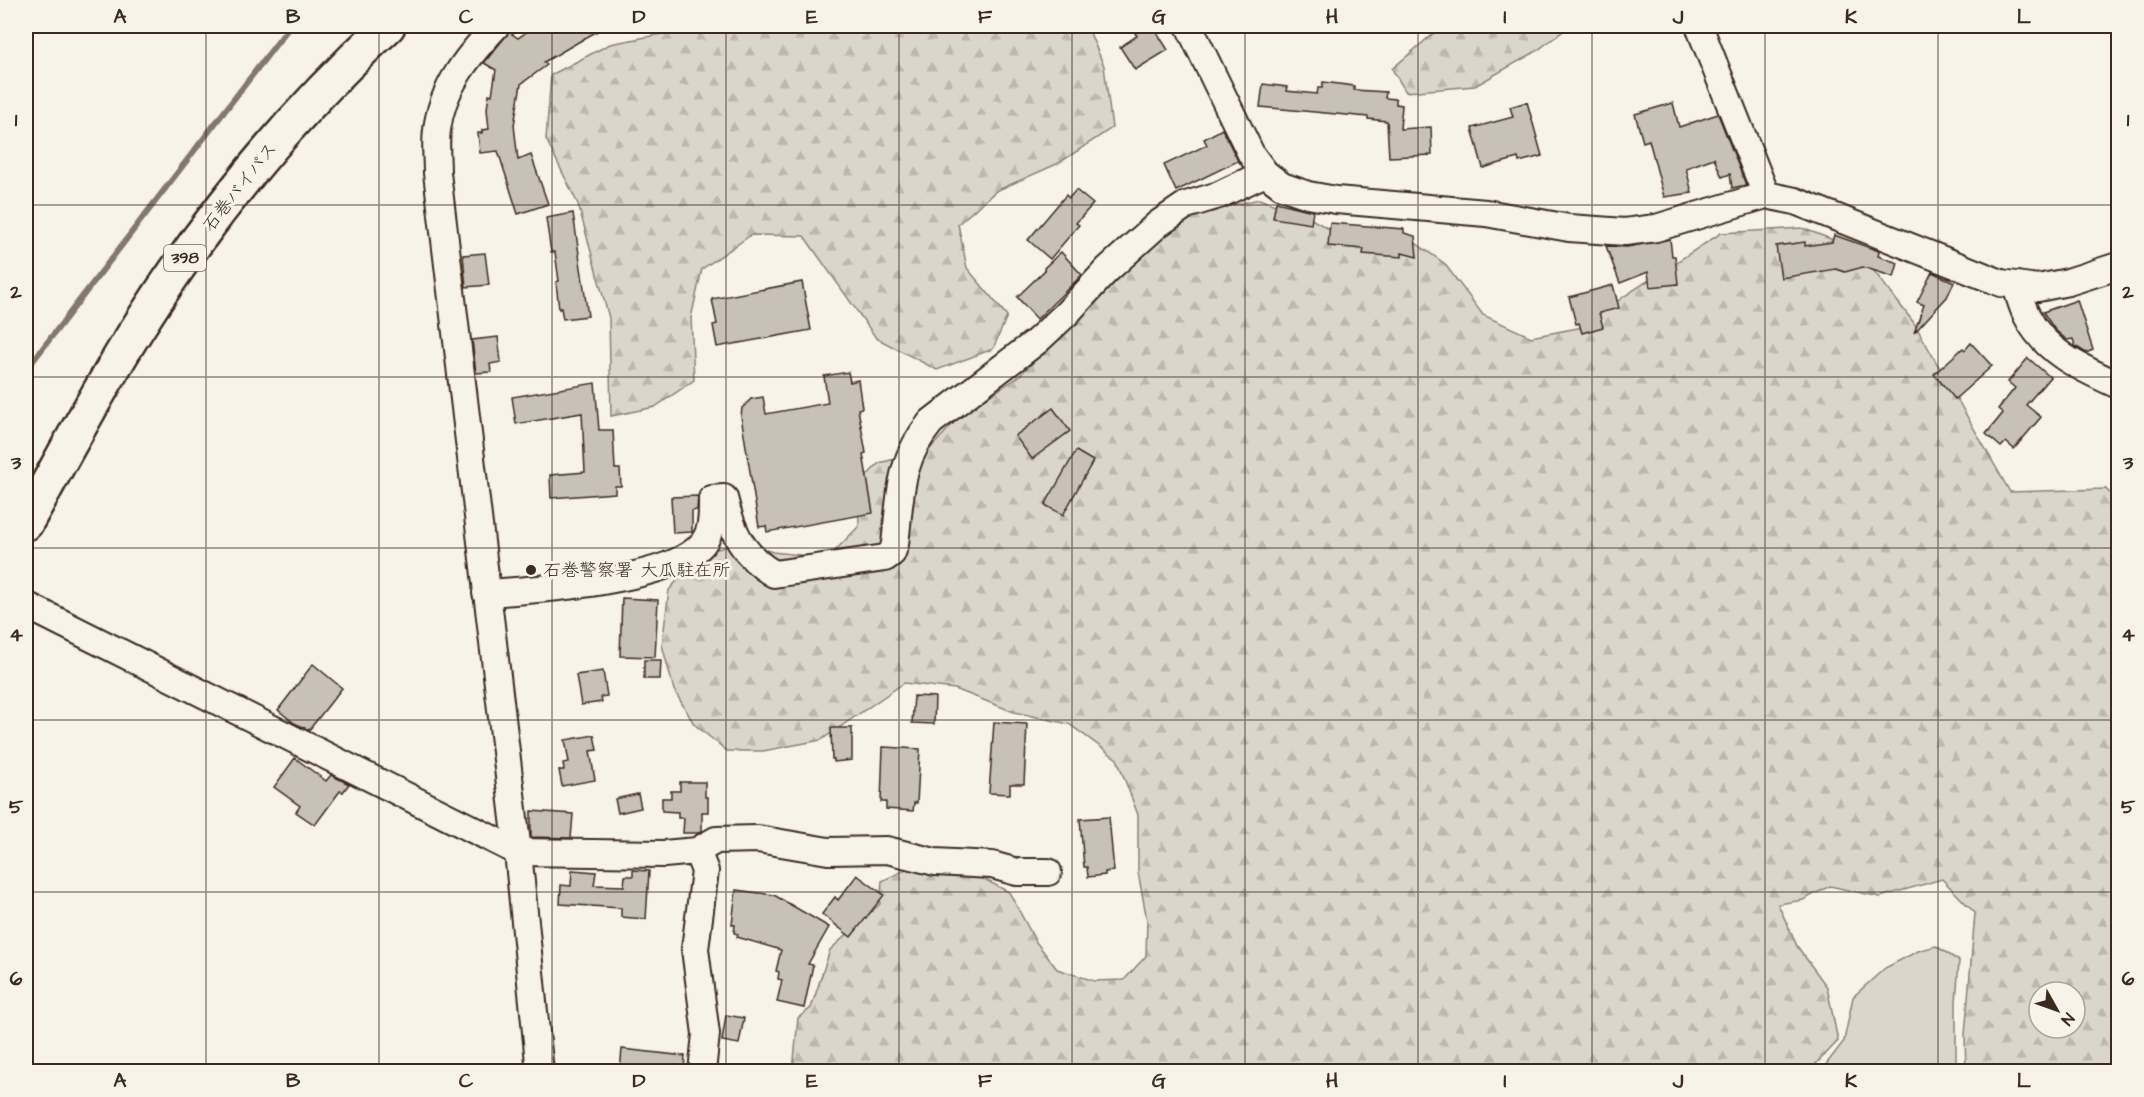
<svg xmlns="http://www.w3.org/2000/svg" width="2144" height="1097" viewBox="0 0 2144 1097" font-family="'Architects Daughter','Klee One',sans-serif">
<style>
.forest{fill:url(#forest-firs);stroke:#8b8074;stroke-width:1.5;fill-rule:evenodd}
.green{fill:#dbd6cb;stroke:#8b8074;stroke-width:1.5}
.lines{fill:none;stroke-linecap:round;stroke-linejoin:round}
.stream{stroke:#84786c;stroke-width:6}
.building{fill:#c8c1b6;stroke:#3b2a1e;stroke-width:1.5}
.minor-casing{stroke:#3b2a1e;stroke-width:30}
.highway-casing{stroke:#3b2a1e;stroke-width:38}
.minor{stroke:#f7f3e8;stroke-width:26}
.highway{stroke:#f7f3e8;stroke-width:33}
.grid{fill:none;stroke:#3b2a1e;stroke-width:1.5;stroke-opacity:0.55}
.poi-dot{fill:#3b2a1e;stroke:#f7f3e8;stroke-width:2}
.labels{text-anchor:middle;dominant-baseline:central;stroke-width:6;stroke-linejoin:round;paint-order:stroke}
.shield{fill:#f7f3e8;stroke:#73665b;stroke-width:1.5}
.shield-label{font-size:16px;font-weight:bold;fill:#3b2a1e}
.street-label{font-size:18px;fill:#3b2a1e;stroke:#f7f3e8}
.poi-label{font-size:18px;fill:#3b2a1e;stroke:#f7f3e8;text-anchor:start}
.neatline{fill:none;stroke:#3b2a1e;stroke-width:2}
.grid-label{font-size:20px;text-anchor:middle;font-weight:bold;fill:#3b2a1e}
</style>
<defs>
<pattern id="forest-firs" width="22" height="20" patternUnits="userSpaceOnUse" patternTransform="scale(1.5)"><rect width="22" height="20" fill="#dbd6cb"/><path d="M5 1l3.5 6h-7zM16 11l3.5 6h-7z" fill="#bdb8ae"/></pattern>
</defs>
<rect width="100%" height="100%" fill="#f7f3e8"/>
<filter id="ink" filterUnits="userSpaceOnUse"><feTurbulence type="fractalNoise" baseFrequency=".0167" numOctaves="2"/><feDisplacementMap in="SourceGraphic" scale="12" xChannelSelector="R" yChannelSelector="G"/><feConvolveMatrix kernelMatrix="1 2 1 2 8 2 1 2 1" color-interpolation-filters="sRGB"/></filter>
<g filter="url(#ink)">
<!-- forest -->
<g class="forest">
<polygon points="675,26 1087,26 1104,66 1112,128 1059,163 996,191 958,224 967,268 1007,316 993,349 937,370 876,338 804,236 751,235 702,269 691,318 694,380 655,407 611,416 609,318 578,204 546,139 551,75 610,44 667,33"/>
<polygon points="1442,26 1570,26 1535,52 1475,86 1406,92 1392,69"/>
<path d="M 1259,199 L 1306,216 L 1350,241 L 1407,237 L 1444,263 L 1483,315 L 1531,337 L 1583,327 L 1626,295 L 1721,233 L 1802,228 L 1857,249 L 1914,323 L 2010,492 L 2106,489 L 2118,503 L 2118,1071 L 1966,1071 L 1965,1035 L 1975,913 L 1942,879 L 1880,897 L 1830,886 L 1803,900 L 1778,904 L 1797,946 L 1827,987 L 1838,1041 L 1814,1066 L 1812,1071 L 793,1071 L 798,1018 L 811,1008 L 830,950 L 880,904 L 882,881 L 909,868 L 976,875 L 1009,892 L 1036,942 L 1057,969 L 1094,981 L 1124,980 L 1146,956 L 1147,920 L 1138,872 L 1138,815 L 1117,759 L 1069,724 L 1014,712 L 955,689 L 904,683 L 821,740 L 763,751 L 727,751 L 694,724 L 674,690 L 662,645 L 669,590 L 700,554 L 742,542 L 773,552 L 828,558 L 859,526 L 858,485 L 879,463 L 928,451 L 961,415 L 1018,377 L 1177,222 L 1213,210 ZM 2039,992 L 2075,992 L 2075,1028 L 2039,1028 Z"/>
</g>
<!-- green -->
<polygon class="green" points="1936,946 1959,961 1956,1002 1956,1071 1821,1071 1844,1041 1853,997 1885,968 1918,951"/>
<g class="lines">
<!-- stream -->
<polyline class="stream" points="26,370 290,26"/>
</g>
<!-- building -->
<g class="building">
<polygon points="535,26 606,26 544,62 547,65 521,84 514,125 518,160 531,155 548,204 518,214 498,151 480,153 478,133 482,133 482,130 489,129 487,109 489,94 492,95 496,70 484,63 509,32 518,38"/>
<polygon points="1147,26 1153,26 1168,50 1135,70 1120,47 1137,36 1135,33"/>
<polygon points="1323,82 1354,86 1354,90 1386,92 1385,98 1396,99 1396,104 1402,105 1400,129 1431,127 1432,155 1389,157 1387,121 1368,119 1368,117 1260,107 1263,84 1287,87 1286,91 1317,94 1318,88 1322,88"/>
<polygon points="1527,102 1542,156 1519,162 1518,158 1483,168 1472,128 1513,117 1510,107"/>
<polygon points="1673,103 1679,127 1718,114 1746,185 1732,188 1730,174 1722,177 1714,158 1686,168 1692,193 1664,197 1649,140 1643,142 1635,114"/>
<polygon points="1222,129 1238,161 1176,191 1164,165 1207,145 1204,139"/>
<polygon points="1076,190 1093,204 1076,223 1079,225 1050,259 1028,240 1066,195 1069,198"/>
<polygon points="1276,202 1313,211 1311,224 1273,218"/>
<polygon points="573,213 588,316 563,319 561,308 559,309 556,282 559,281 555,252 551,252 546,218"/>
<polygon points="1330,223 1404,229 1404,233 1415,236 1417,257 1402,253 1402,257 1363,254 1364,249 1328,246"/>
<polygon points="1834,235 1879,251 1878,256 1898,263 1894,277 1863,267 1845,272 1836,269 1781,278 1776,246 1805,242 1805,246 1832,242"/>
<polygon points="1670,239 1672,256 1675,256 1678,284 1650,287 1648,272 1620,283 1606,246 1627,247"/>
<polygon points="1061,252 1082,275 1037,319 1017,297 1045,270 1044,268"/>
<polygon points="485,253 489,285 466,287 463,255"/>
<polygon points="1932,272 1954,282 1947,297 1914,333 1924,305 1917,302"/>
<polygon points="802,282 811,330 717,347 713,325 717,324 712,299"/>
<polygon points="1613,285 1619,308 1599,313 1603,327 1582,333 1579,323 1576,324 1569,297"/>
<polygon points="2077,300 2093,350 2086,353 2075,346 2073,339 2067,340 2055,330 2043,312"/>
<polygon points="498,337 501,362 490,364 491,372 476,373 472,340"/>
<polygon points="1971,343 1992,366 1955,399 1934,374 1963,348 1965,350"/>
<polygon points="2028,358 2050,377 2026,405 2041,417 2014,449 2006,442 2001,447 1986,434 2003,413 1998,409 2015,388 2008,382"/>
<polygon points="848,372 850,382 858,380 862,408 858,409 866,453 863,454 873,513 767,532 766,526 759,527 741,416 742,408 751,399 763,397 766,414 828,403 824,376"/>
<polygon points="595,383 599,430 613,430 615,469 620,469 621,486 615,486 615,493 551,498 550,475 585,472 582,413 516,424 512,397"/>
<polygon points="1053,408 1070,431 1032,459 1015,436"/>
<polygon points="1076,451 1093,461 1063,515 1045,505"/>
<polygon points="698,496 697,510 692,511 692,532 673,533 671,497"/>
<polygon points="622,598 658,600 655,657 620,656"/>
<polygon points="644,660 661,660 660,679 644,679"/>
<polygon points="313,664 342,688 309,730 294,723 278,710"/>
<polygon points="603,671 607,696 601,697 602,702 581,705 576,675"/>
<polygon points="914,696 935,697 934,724 912,723"/>
<polygon points="994,722 1027,724 1024,784 1010,784 1010,794 989,793"/>
<polygon points="831,728 852,728 852,760 834,762 834,759 832,759"/>
<polygon points="594,735 597,750 590,751 595,780 562,786 559,770 564,770 563,763 569,762 565,740"/>
<polygon points="883,747 920,749 917,803 914,803 913,811 886,809 886,802 881,802"/>
<polygon points="295,758 326,781 331,775 349,784 343,792 340,791 315,825 296,812 300,806 274,787"/>
<polygon points="680,782 705,782 705,797 708,797 708,812 702,812 702,831 698,833 683,833 684,818 678,818 678,812 662,811 662,798 671,798 671,791 680,791"/>
<polygon points="638,794 641,808 618,813 615,799"/>
<polygon points="531,811 573,814 571,838 531,837"/>
<polygon points="1109,817 1114,871 1105,872 1105,875 1088,877 1087,867 1084,867 1080,819"/>
<polygon points="572,870 596,872 594,885 624,886 625,876 633,876 633,870 649,871 646,919 621,917 621,908 560,904 561,885 571,886"/>
<polygon points="857,875 884,895 851,937 822,914 835,897 838,900"/>
<polygon points="736,890 774,895 829,927 808,964 813,965 804,1008 777,1002 782,980 778,979 779,972 776,971 781,950 737,937 738,934 734,933 735,925 732,925"/>
<polygon points="726,1015 744,1018 739,1044 722,1041"/>
<polygon points="622,1049 685,1056 684,1071 620,1071"/>
</g>
<g class="lines">
<defs>
<g id="minor">
<path d="M 496,26 C 468,56 442,87 437,130 C 435,144 437,159 437,173 L 518,852 L 540,1072"/>
<polyline points="1189,26 1251,154 1265,173"/>
<polyline points="1699,26 1766,195"/>
<path d="M 2016,285 C 2019,296 2022,307 2027,316 C 2045,353 2083,369 2118,385"/>
<path d="M 486,593 C 535,590 673,581 703,543 C 713,530 712,514 712,499 L 724,498 C 732,532 743,556 774,574 L 885,558 L 892,553 L 895,544 C 901,495 898,462 931,422 L 1037,341 L 1066,314 L 1107,270 L 1158,224 L 1186,205 L 1219,195 L 1265,173 L 1282,186 L 1308,195 L 1336,200 L 1486,213 L 1569,228 L 1625,232 L 1656,228 L 1766,195 L 1795,201 L 2001,283 L 2038,288 L 2068,282 L 2118,266"/>
<polyline points="26,605 518,852 664,854 697,851 716,840 758,839 828,851 887,850 935,862 992,865 1017,872 1048,872"/>
<polyline points="697,851 705,871 695,949 706,1034 702,1072"/>
</g>
<path id="highway" d="M 26,523 C 63,457 98,390 139,326 C 209,216 292,114 388,26"/>
</defs>
<!-- minor casing -->
<use href="#minor" class="minor-casing"/>
<!-- highway casing -->
<use href="#highway" class="highway-casing"/>
<!-- minor -->
<use href="#minor" class="minor"/>
<!-- highway -->
<use href="#highway" class="highway"/>
</g>
</g>
<!-- grid -->
<path class="grid" d="M 206,26 L 206,1072M 379,26 L 379,1072M 552,26 L 552,1072M 726,26 L 726,1072M 899,26 L 899,1072M 1072,26 L 1072,1072M 1245,26 L 1245,1072M 1418,26 L 1418,1072M 1592,26 L 1592,1072M 1765,26 L 1765,1072M 1938,26 L 1938,1072M 26,205 L 2118,205M 26,377 L 2118,377M 26,548 L 2118,548M 26,720 L 2118,720M 26,892 L 2118,892"/>
<!-- markers -->
<circle class="poi-dot" cx="531" cy="570" r="6"/>
<g class="labels">
<!-- shield labels -->
<rect class="shield" x="164" y="245" width="42" height="26" rx="4.5"/>
<g class="shield-label">
<text x="185" y="258">398</text>
</g>
<!-- street labels -->
<g class="street-label">
<text transform="translate(240 187) rotate(-52)">石巻バイパス</text>
</g>
<!-- poi labels -->
<g class="poi-label">
<text x="543" y="570">石巻警察署 大瓜駐在所</text>
</g>
</g>
<!-- margin -->
<rect width="2144" height="1097" fill="none" stroke="#f7f3e8" stroke-width="66"/>
<!-- north arrow -->
<g transform="translate(2057 1010) rotate(130)"><circle r="28" fill="#f7f3e8" stroke="#aca397" stroke-width="1.5"/>
<path d="M0-4.5L10 22L0 15L-10 22Z" fill="#3b2a1e"/>
<text y="-9" font-size="16" font-weight="bold" text-anchor="middle" fill="#3b2a1e">N</text>
</g>
<rect x="33" y="33" width="2078" height="1031" class="neatline"/>
<g class="grid-label">
<text x="120" y="23">A</text>
<text x="293" y="23">B</text>
<text x="466" y="23">C</text>
<text x="639" y="23">D</text>
<text x="812" y="23">E</text>
<text x="985" y="23">F</text>
<text x="1159" y="23">G</text>
<text x="1332" y="23">H</text>
<text x="1505" y="23">I</text>
<text x="1678" y="23">J</text>
<text x="1851" y="23">K</text>
<text x="2024" y="23">L</text>
<text x="16" y="126">1</text>
<text x="2128" y="126">1</text>
<text x="16" y="298">2</text>
<text x="2128" y="298">2</text>
<text x="16" y="469">3</text>
<text x="2128" y="469">3</text>
<text x="16" y="641">4</text>
<text x="2128" y="641">4</text>
<text x="16" y="813">5</text>
<text x="2128" y="813">5</text>
<text x="16" y="985">6</text>
<text x="2128" y="985">6</text>
<text x="120" y="1087">A</text>
<text x="293" y="1087">B</text>
<text x="466" y="1087">C</text>
<text x="639" y="1087">D</text>
<text x="812" y="1087">E</text>
<text x="985" y="1087">F</text>
<text x="1159" y="1087">G</text>
<text x="1332" y="1087">H</text>
<text x="1505" y="1087">I</text>
<text x="1678" y="1087">J</text>
<text x="1851" y="1087">K</text>
<text x="2024" y="1087">L</text>
</g>
</svg>
